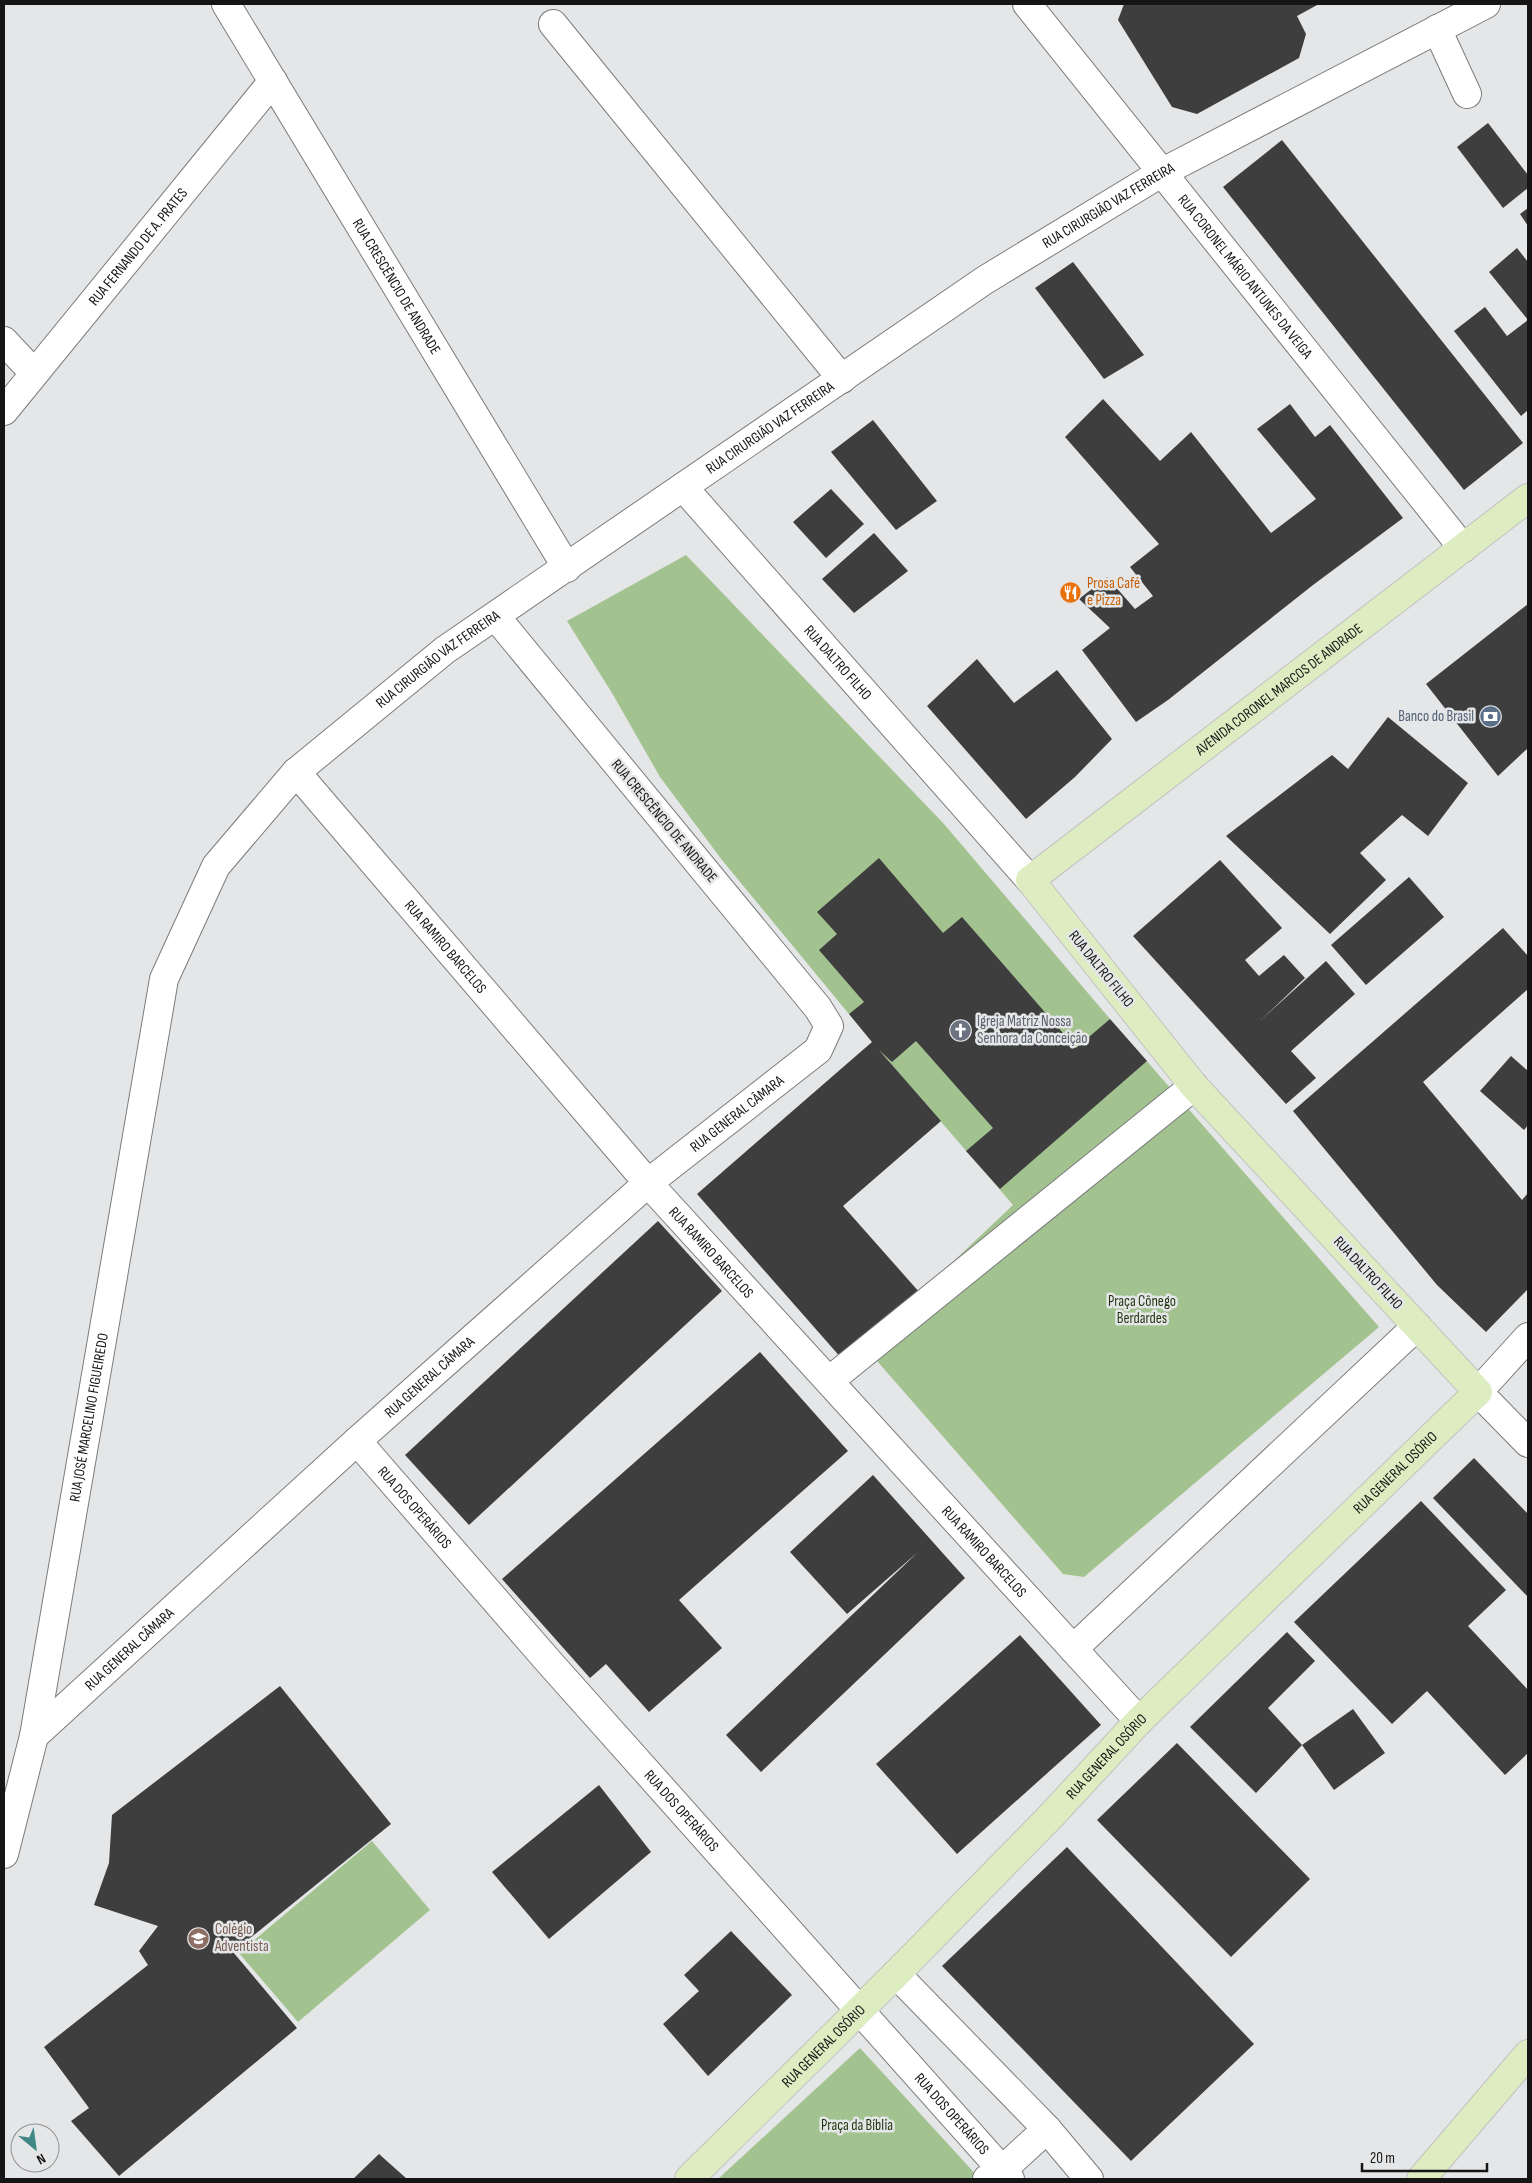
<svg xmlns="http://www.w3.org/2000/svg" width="1532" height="2183" viewBox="0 0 1532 2183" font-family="'Sofia Sans Condensed',sans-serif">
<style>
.green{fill:#a2c290}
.building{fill:#3f3e3e}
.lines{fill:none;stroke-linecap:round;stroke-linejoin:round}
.minor-casing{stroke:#7b7c7d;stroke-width:30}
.major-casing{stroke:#c2c2c2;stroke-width:30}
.minor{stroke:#fff;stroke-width:28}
.major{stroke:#ddecc1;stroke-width:28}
.labels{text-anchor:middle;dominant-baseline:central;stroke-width:5;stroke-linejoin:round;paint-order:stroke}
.street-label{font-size:15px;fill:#151516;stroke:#e5e6e7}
.food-label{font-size:15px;fill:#c56008;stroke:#e5e6e7;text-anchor:start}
.service-label{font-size:15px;fill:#4e5e75;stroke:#e5e6e7;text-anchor:end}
.worship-label{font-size:15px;fill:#5b616d;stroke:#e5e6e7;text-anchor:start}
.park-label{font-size:15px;fill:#1f360e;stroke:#e5e6e7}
.education-label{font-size:15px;fill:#785e54;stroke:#e5e6e7;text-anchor:start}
</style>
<rect width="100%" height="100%" fill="#e5e6e7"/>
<!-- green -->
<g class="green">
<polygon points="686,555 944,824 1110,1019 1379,1327 1084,1577 1063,1574 864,1346 1013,1205 872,1042 722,860 660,777 612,693 567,621"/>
<polygon points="372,1841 430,1910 298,2022 239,1953"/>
<polygon points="860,2048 980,2179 718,2179"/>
</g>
<!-- building -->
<g class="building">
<polygon points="1124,4 1319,4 1297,16 1306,34 1299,58 1197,114 1172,107 1118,20"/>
<polygon points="1488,123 1528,175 1528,188 1503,208 1457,147"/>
<polygon points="1282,140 1523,443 1464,490 1223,187"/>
<polygon points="1528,208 1528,226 1520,214"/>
<polygon points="1517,248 1528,262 1528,410 1521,416 1454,331 1485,307 1507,336 1528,320 1489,272"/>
<polygon points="1073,262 1144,355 1104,379 1035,288"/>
<polygon points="1103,399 1160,461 1191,432 1271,533 1316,499 1257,429 1290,404 1315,437 1330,425 1403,518 1313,585 1168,700 1136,722 1082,650 1110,628 1079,599 1107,577 1135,609 1153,596 1130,567 1159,544 1065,437"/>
<polygon points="873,420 937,501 896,530 831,452"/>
<polygon points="831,489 864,524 826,558 793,522"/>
<polygon points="874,533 908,571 854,613 822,579"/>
<polygon points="1528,604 1528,748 1498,776 1426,684"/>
<polygon points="977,659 1014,703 1057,670 1112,739 1075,777 1026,819 927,706"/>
<polygon points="1388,717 1468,783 1428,836 1402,815 1360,853 1386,880 1330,934 1226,836 1332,755 1348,769"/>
<polygon points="879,858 943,933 962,917 1076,1048 1110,1019 1147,1061 1000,1189 966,1151 993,1128 916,1041 892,1062 879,1050 941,1121 843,1206 920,1293 843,1360 697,1194 872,1042 849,1014 864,1002 819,950 837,934 817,912"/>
<polygon points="1220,860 1282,928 1245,960 1259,976 1284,955 1305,978 1261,1020 1326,961 1355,994 1291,1051 1316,1078 1286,1104 1133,936"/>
<polygon points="1409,877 1444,917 1366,985 1331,945"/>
<polygon points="1503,928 1528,956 1528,989 1423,1082 1522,1200 1528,1193 1528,1289 1486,1332 1437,1285 1293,1111"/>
<polygon points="1511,1056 1528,1071 1528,1125 1524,1130 1480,1091"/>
<polygon points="658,1221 722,1291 469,1525 405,1455"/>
<polygon points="760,1352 848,1451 679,1600 722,1648 649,1712 606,1664 590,1678 502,1579"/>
<polygon points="1474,1458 1528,1514 1528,1597 1433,1498"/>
<polygon points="873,1475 965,1578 761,1772 726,1735 918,1552 847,1614 790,1552"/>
<polygon points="1421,1501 1506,1590 1468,1626 1528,1690 1528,1753 1505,1775 1427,1691 1392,1724 1294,1622"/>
<polygon points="1287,1632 1315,1661 1268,1708 1302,1745 1256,1793 1190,1727"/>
<polygon points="1020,1635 1101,1725 957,1854 876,1764"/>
<polygon points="280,1686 391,1824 233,1952 297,2028 119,2176 71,2121 89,2108 44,2047 148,1965 139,1951 158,1926 94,1905 109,1863 112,1815"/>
<polygon points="1353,1709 1385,1753 1334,1790 1302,1745"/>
<polygon points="1177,1743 1310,1879 1231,1957 1097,1820"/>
<polygon points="599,1785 651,1852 549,1939 492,1872"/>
<polygon points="1067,1847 1254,2044 1131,2161 942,1966"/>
<polygon points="731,1931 792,1995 708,2076 663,2024 699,1991 684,1975"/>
<polygon points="379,2154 407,2179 353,2179"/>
</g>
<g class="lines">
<defs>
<g id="minor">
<path id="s1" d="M 226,4 L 567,568"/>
<path id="s2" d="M 1027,4 L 1463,548"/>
<polyline points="553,24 842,379"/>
<polyline points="1437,29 1467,94"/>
<polyline points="4,341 34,373"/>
<path id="s3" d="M 4,411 L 273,81"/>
<path id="s4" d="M 683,487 L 1030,880"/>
<path id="s5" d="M 296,772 L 648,1183 L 1139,1721"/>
<polyline points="1528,1337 1478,1392 1528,1443"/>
<polyline points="829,1381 1194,1086"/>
<path id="s6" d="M 357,1441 L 549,1662 L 1010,2179"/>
<polyline points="1073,1649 1417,1326"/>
<path id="s7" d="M 34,1736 L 357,1441 L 648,1183 L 818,1050 L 829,1026 L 818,1008 L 496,617"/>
<path id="s8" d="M 4,1854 L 34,1736 L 164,979 L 216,866 L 296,772 L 445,650 L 985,280 L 1161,173 L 1486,4"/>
<polyline points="896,1974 1047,2129 1089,2179"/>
<polyline points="987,2179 1002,2170 1047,2129"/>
</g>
<g id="major">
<path id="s9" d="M 689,2179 L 896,1974 L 1050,1817 L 1139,1721 L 1478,1392 L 1194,1086 L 1030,880 L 1528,498"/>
<polyline points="1421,2179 1528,2054"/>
</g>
</defs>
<!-- minor casing -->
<use href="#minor" class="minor-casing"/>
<!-- major casing -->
<use href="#major" class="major-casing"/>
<!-- minor -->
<use href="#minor" class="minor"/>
<!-- major -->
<use href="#major" class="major"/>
</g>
<!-- icons -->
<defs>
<symbol id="restaurant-disc" viewBox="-11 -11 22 22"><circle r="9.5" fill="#e8710a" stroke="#e5e6e7"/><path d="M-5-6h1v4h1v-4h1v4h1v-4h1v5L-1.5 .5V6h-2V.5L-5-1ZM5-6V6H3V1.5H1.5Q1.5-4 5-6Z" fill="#fff"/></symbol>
<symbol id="bank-disc" viewBox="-11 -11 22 22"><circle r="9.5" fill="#5c6f8a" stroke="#e5e6e7"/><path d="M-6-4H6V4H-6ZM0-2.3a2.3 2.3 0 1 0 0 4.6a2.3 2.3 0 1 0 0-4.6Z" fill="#fff"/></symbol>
<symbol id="church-disc" viewBox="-11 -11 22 22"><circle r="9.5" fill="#6b7280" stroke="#e5e6e7"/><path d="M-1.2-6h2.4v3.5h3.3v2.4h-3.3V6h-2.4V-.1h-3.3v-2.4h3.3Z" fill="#fff"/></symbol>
<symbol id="school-disc" viewBox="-11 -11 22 22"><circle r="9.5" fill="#8d6e63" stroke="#e5e6e7"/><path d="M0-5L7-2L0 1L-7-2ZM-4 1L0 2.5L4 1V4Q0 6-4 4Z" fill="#fff"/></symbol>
</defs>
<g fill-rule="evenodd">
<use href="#restaurant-disc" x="1058" y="580" width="25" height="25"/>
<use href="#bank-disc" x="1478" y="704" width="25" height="25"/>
<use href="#church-disc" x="948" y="1018" width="25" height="25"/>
<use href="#school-disc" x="186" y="1926" width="25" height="25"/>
</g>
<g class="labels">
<!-- street labels -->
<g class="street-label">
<text stroke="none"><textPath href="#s8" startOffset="2129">RUA CIRURGIÃO VAZ FERREIRA</textPath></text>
<text stroke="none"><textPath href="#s3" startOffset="212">RUA FERNANDO DE A. PRATES</textPath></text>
<text stroke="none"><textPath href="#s2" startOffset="349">RUA CORONEL MÁRIO ANTUNES DA VEIGA</textPath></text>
<text stroke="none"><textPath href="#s1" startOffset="330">RUA CRESCÊNCIO DE ANDRADE</textPath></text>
<text stroke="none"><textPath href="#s8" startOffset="1724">RUA CIRURGIÃO VAZ FERREIRA</textPath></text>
<text stroke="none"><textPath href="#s8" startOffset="1319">RUA CIRURGIÃO VAZ FERREIRA</textPath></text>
<text stroke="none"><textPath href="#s4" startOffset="234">RUA DALTRO FILHO</textPath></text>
<text stroke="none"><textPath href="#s9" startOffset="2109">AVENIDA CORONEL MARCOS DE ANDRADE</textPath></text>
<text transform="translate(664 821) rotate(50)">RUA CRESCÊNCIO DE ANDRADE</text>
<text stroke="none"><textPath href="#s5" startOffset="230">RUA RAMIRO BARCELOS</textPath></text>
<text transform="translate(1101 969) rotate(51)">RUA DALTRO FILHO</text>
<text stroke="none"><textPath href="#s7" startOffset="939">RUA GENERAL CÂMARA</textPath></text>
<text stroke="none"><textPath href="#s5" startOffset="635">RUA RAMIRO BARCELOS</textPath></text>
<text transform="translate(1368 1273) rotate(47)">RUA DALTRO FILHO</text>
<text stroke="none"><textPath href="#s7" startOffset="534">RUA GENERAL CÂMARA</textPath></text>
<text stroke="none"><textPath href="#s8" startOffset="445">RUA JOSÉ MARCELINO FIGUEIREDO</textPath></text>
<text stroke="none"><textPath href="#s9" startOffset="999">RUA GENERAL OSÓRIO</textPath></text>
<text stroke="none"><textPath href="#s6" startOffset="88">RUA DOS OPERÁRIOS</textPath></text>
<text stroke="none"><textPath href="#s5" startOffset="1040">RUA RAMIRO BARCELOS</textPath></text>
<text stroke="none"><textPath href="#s7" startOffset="129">RUA GENERAL CÂMARA</textPath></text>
<text stroke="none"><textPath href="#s9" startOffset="594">RUA GENERAL OSÓRIO</textPath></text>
<text stroke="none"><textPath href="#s6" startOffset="492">RUA DOS OPERÁRIOS</textPath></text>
<text stroke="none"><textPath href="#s9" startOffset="189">RUA GENERAL OSÓRIO</textPath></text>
<text stroke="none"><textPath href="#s6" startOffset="898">RUA DOS OPERÁRIOS</textPath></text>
</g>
<!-- food labels -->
<g class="food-label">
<text x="1087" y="583">Prosa Café<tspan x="1087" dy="17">e Pizza</tspan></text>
</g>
<!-- service labels -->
<g class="service-label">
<text x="1474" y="716">Banco do Brasil</text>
</g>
<!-- worship labels -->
<g class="worship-label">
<text x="977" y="1021">Igreja Matriz Nossa<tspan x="977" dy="17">Senhora da Conceição</tspan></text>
</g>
<!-- park labels -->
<g class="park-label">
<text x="1142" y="1301">Praça Cônego<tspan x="1142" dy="17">Berdardes</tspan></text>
<text x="857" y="2125">Praça da Bíblia</text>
</g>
<!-- education labels -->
<g class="education-label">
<text x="215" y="1929">Colégio<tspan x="215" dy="17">Adventista</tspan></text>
</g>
</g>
<!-- border -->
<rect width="1532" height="2183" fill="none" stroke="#151516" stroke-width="10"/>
<!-- north arrow -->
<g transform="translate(35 2148) rotate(151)"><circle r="24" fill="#e5e6e7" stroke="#929293"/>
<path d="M0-4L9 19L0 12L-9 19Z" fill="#418885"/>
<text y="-8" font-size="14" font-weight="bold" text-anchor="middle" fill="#151516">N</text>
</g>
<!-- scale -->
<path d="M1362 2163v8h125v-8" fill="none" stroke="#151516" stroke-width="2.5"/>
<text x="1370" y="2163" font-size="15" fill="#151516" stroke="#e5e6e7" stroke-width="4" paint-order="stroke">20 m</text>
</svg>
